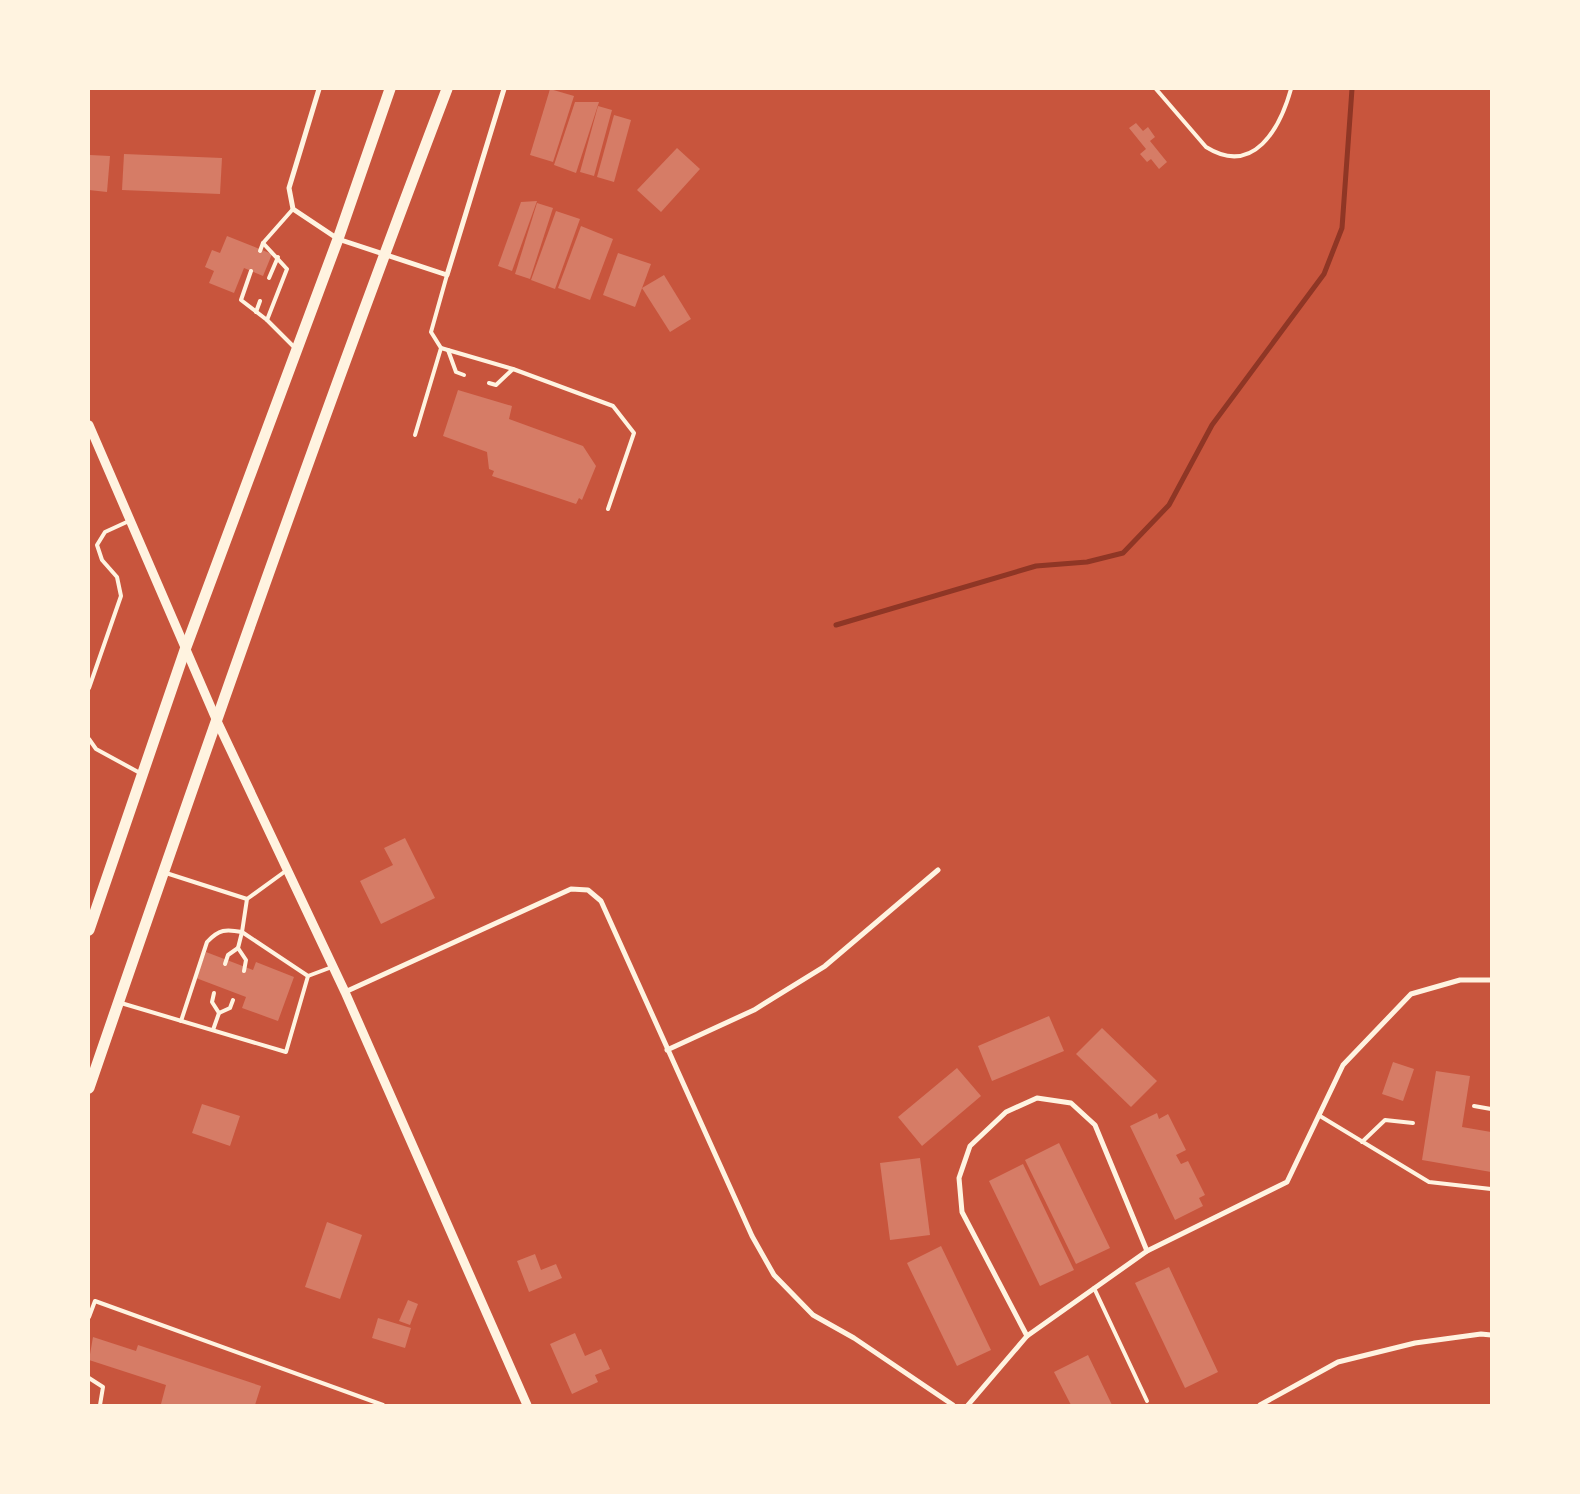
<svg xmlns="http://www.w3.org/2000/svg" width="1580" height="1494" viewBox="0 0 1580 1494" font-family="'Noto Sans',sans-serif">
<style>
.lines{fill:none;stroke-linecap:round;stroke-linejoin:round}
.stream{stroke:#8f3625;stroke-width:5}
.building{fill:#d67c66}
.service{stroke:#fff3e0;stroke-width:4}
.minor{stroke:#fff3e0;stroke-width:5}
.tertiary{stroke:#fff3e0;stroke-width:9}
.primary{stroke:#fff3e0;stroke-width:11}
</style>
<rect width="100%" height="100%" fill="#c8553d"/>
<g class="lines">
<!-- stream -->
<polyline class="stream" points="836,625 1036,566 1087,562 1123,553 1169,505 1212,425 1324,274 1342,228 1352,89"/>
</g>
<!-- building -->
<g class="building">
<polygon points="550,89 574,96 553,162 530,155"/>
<polygon points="575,102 599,102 576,173 554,165"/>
<polygon points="598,106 612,110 594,176 580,172"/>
<polygon points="614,115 631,120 614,182 597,177"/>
<polygon points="1136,123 1143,131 1148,127 1155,137 1150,141 1167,162 1159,169 1151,159 1147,162 1140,154 1146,149 1129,128"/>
<polygon points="677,148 700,169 661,212 637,190"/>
<polygon points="124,154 222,158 220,194 122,190"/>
<polygon points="90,155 110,156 107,192 89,190"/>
<polygon points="537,201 512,271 498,266 521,202"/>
<polygon points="537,203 553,208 530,279 515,274"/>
<polygon points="556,211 580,219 555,289 531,280"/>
<polygon points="581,226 613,239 590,300 558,288"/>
<polygon points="227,236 272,254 263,276 244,268 234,293 209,283 214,271 205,267 212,250 220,253"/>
<polygon points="618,253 651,264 635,307 603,295"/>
<polygon points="664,275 691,319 670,332 642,288"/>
<polygon points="458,390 512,406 509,419 583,446 596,466 582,500 579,498 576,504 492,476 494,471 489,469 487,452 443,436"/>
<polygon points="405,838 435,898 381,924 360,881 393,865 384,848"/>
<polygon points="206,952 253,970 256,962 294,977 278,1021 242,1008 246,997 196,978"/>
<polygon points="1049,1016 1064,1051 992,1081 978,1046"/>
<polygon points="1102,1028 1157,1081 1131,1107 1076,1054"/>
<polygon points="1393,1062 1414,1069 1403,1101 1382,1094"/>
<polygon points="957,1068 981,1096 922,1146 898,1117"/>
<polygon points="1436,1071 1470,1076 1462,1127 1491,1132 1491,1172 1422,1160"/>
<polygon points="202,1104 240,1116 230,1146 192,1133"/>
<polygon points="1157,1113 1159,1119 1168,1114 1186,1150 1176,1155 1181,1164 1188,1161 1205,1195 1199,1198 1203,1206 1175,1220 1130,1126"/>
<polygon points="1059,1143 1110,1248 1076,1264 1025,1160"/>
<polygon points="920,1158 930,1235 890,1240 880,1163"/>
<polygon points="1023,1164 1074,1270 1040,1286 989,1181"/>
<polygon points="327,1222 362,1235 340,1299 305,1287"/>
<polygon points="941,1246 991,1350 957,1366 907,1263"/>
<polygon points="535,1254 541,1270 556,1264 562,1278 529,1292 517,1261"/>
<polygon points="1169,1267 1218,1372 1185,1388 1135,1283"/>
<polygon points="408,1300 418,1304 410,1325 399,1321"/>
<polygon points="378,1318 411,1328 405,1348 372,1338"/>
<polygon points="575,1333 585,1356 601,1349 610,1369 595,1375 598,1382 572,1394 550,1344"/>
<polygon points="93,1337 136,1351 138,1345 261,1386 255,1405 161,1404 166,1385 89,1360"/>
<polygon points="1088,1355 1112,1405 1071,1405 1054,1372"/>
</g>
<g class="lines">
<!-- service -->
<g class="service">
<path d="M 1156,89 L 1206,147 C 1254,177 1280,128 1291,89"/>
<polyline points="263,243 287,269 267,320"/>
<polyline points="260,251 263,243 293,209"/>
<polyline points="251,271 241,300 267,320 295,348"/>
<polyline points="269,278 278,257"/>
<polyline points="256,312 260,301"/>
<polyline points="441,348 513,369 613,406 634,433 608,509"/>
<polyline points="448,350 456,372 464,375"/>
<polyline points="489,383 496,385 513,369"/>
<polyline points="415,435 441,348 431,332 447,275"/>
<polyline points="89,688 121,596 117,577 102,560 97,545 105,532 129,521"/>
<polyline points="89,739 96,749 140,773"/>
<polyline points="287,870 247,899 242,932 308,976"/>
<polyline points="166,873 247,899"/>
<polyline points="225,964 228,955 238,948"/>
<polyline points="214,993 212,1002 219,1013"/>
<polyline points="121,1003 286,1052 308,976 332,967"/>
<path d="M 181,1021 L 207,942 C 219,929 226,929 242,932 L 238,948 L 246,960 L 244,971"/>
<polyline points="213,1030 219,1013 230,1008 233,1000"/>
<polyline points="1474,1106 1491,1109"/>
<polyline points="1320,1116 1429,1182 1491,1189"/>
<polyline points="1362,1142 1385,1120 1413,1123"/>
<polyline points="1094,1288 1147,1401"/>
<polyline points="89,1317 95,1301 383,1405"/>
<polyline points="89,1378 103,1387 100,1405"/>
</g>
<!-- minor -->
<g class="minor">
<polyline points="319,89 289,188 293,209 338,239 447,275 504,89"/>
<polyline points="345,992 571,889 588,890 601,901 752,1236 774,1275 813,1315 854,1338 953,1405"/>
<polyline points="667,1050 754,1010 825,966 938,870"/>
<polyline points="1027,1336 962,1212 959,1178 970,1146 1006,1112 1037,1098 1071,1103 1095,1125 1147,1251"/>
<polyline points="968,1405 1027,1336 1147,1251 1287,1182 1343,1065 1411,994 1460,980 1491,980"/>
<polyline points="1260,1405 1338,1362 1415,1343 1481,1334 1491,1335"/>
</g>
<!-- tertiary -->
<polyline class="tertiary" points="89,425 216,719 345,992 527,1405"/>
<!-- primary -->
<g class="primary">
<polyline points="89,930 186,647 338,239 390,89"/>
<path d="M 89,1088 C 204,753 321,419 447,89"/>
</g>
</g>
<!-- border -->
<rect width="1580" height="1494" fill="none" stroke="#fff3e0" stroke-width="180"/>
</svg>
